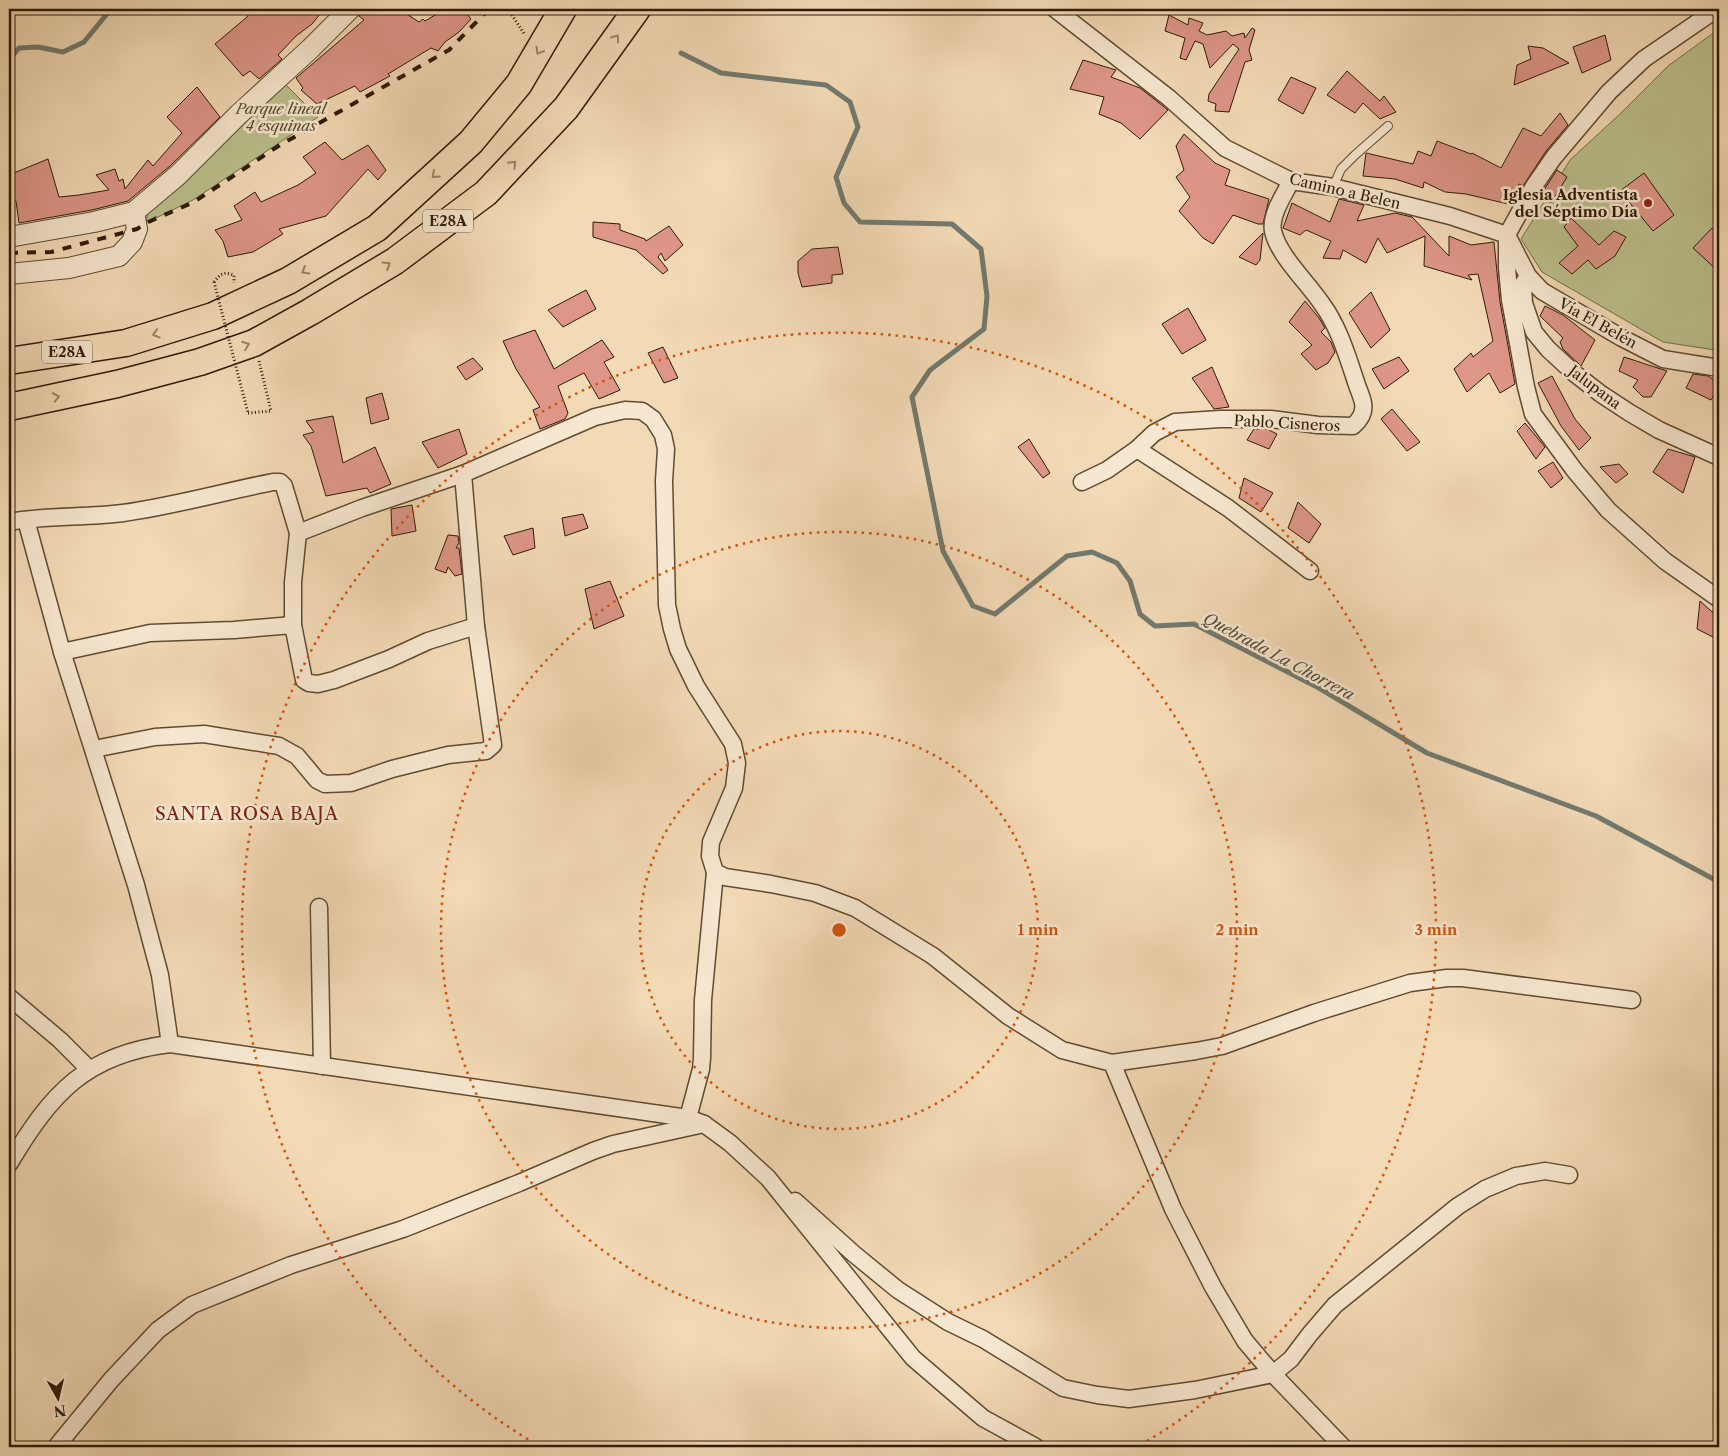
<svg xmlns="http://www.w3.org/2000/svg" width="1728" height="1456" viewBox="0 0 1728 1456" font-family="'Libre Caslon Text',serif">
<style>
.green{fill:#bbc08d;stroke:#746e49}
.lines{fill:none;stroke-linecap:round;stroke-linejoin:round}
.stream{stroke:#717a70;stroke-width:5}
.building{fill:#de9688;stroke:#2e1b05}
.service-casing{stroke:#5f4b31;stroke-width:10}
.minor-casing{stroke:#5f4b31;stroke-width:19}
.tertiary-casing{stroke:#5f4b31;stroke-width:22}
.trunk-casing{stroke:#2e1b05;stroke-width:29}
.path{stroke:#2e1b05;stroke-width:3;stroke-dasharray:1 2.5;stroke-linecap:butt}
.service{stroke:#f7e7d0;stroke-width:8}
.minor{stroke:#f7e7d0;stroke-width:16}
.tertiary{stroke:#f7e7d0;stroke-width:20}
.trunk{stroke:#f3dab6;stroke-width:26}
.rail{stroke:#2e1b05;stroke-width:4;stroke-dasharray:9 9;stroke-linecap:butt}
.path-bridge{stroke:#2e1b05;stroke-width:3;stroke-dasharray:1 2.5;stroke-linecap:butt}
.oneway{stroke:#9a8466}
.ring{fill:none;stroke:#d5530b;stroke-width:2.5;stroke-dasharray:2.5 5}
.poi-dot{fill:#8f2418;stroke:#f7e7d0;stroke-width:2}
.labels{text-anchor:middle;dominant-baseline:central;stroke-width:5;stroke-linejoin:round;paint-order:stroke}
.shield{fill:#f7e7d0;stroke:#6a5842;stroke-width:1}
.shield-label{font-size:14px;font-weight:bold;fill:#2e1b05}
.park-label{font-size:15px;font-style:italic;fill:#584d2e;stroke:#f7e7d0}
.street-label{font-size:15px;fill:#2e1b05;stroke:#f7e7d0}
.poi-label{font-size:15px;font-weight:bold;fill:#2e1b05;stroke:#f7e7d0;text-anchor:end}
.water-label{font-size:16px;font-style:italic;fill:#504a3a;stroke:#f7e7d0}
.quarter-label{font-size:18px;letter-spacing:1px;fill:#7a1f14;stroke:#f7e7d0}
.centre{fill:#d5530b;stroke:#f7e7d0;stroke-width:2.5}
.ring-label{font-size:15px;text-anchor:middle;font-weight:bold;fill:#d5530b;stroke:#f7e7d0;stroke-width:5;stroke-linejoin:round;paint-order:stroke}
</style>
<rect width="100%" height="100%" fill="#f3dab6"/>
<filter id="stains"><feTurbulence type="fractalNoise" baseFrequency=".004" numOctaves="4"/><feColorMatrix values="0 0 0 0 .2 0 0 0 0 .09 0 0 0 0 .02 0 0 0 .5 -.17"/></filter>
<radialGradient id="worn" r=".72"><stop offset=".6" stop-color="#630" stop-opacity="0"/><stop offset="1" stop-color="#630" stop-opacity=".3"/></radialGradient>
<!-- green -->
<g class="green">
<polygon points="1719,29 1719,346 1715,350 1663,342 1542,272 1521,239 1570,160 1621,113 1668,66"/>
<polygon points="285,84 318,117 193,200 156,218 156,216 146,223 148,212 195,171"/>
</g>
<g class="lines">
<!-- stream -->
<g class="stream">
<polyline points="681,53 721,73 826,85 850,102 858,127 836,177 844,203 860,222 952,224 981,249 987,296 984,329 930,370 912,397 943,551 973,606 995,614 1067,556 1092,552 1117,563 1130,581 1140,614 1155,626 1194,624 1319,688 1427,753 1596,816 1719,882"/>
<polyline points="9,60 19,48 38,47 63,52 84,42 111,9"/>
</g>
</g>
<!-- building -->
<g class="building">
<polygon points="252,9 324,9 312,24 296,36 278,55 282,59 259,79 250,71 243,76 215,44 247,17"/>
<polygon points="362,9 399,9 419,22 423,19 425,21 445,9 463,9 471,19 459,32 445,42 438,51 431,48 388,74 390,76 360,92 355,86 317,104 301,90 303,88 296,78 364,20 359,16"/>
<polygon points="1169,15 1188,25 1189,18 1203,23 1199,31 1207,35 1226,31 1232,36 1244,33 1245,38 1252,28 1255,30 1249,50 1252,60 1245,62 1229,112 1215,111 1216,104 1208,101 1209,94 1239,49 1233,44 1210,68 1203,44 1195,41 1186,60 1180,58 1185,38 1165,31"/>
<polygon points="1605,35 1611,60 1582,73 1573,47"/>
<polygon points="1528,46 1543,48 1569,63 1514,85 1517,65 1531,59"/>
<polygon points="1083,60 1116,70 1111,77 1140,88 1168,110 1140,139 1121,123 1099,114 1104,97 1070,89"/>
<polygon points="1347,71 1380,101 1384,96 1396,112 1380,119 1363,103 1355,113 1327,95"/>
<polygon points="1291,77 1316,88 1303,114 1278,100"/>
<polygon points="197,87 220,117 170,166 128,201 92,210 19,223 16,201 9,204 9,175 48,159 59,197 79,195 109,190 96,175 115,169 119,181 123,179 125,189 148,160 153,166 182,133 167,117"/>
<polygon points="1560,113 1568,125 1546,151 1523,186 1519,184 1508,204 1466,194 1445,192 1424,182 1423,188 1395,179 1363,176 1366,153 1413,164 1418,151 1431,156 1437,141 1471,154 1472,153 1501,168 1523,128 1541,136"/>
<polygon points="1184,134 1215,163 1230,170 1225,185 1269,199 1263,224 1258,224 1233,215 1213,244 1203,238 1179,211 1190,197 1176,177 1184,170 1176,146"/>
<polygon points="325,142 342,160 368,145 386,170 378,180 368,169 326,216 279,229 283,234 253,252 228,257 223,241 215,230 242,220 234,206 255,192 261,202 298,185 316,173 303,157"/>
<polygon points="1557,170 1567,177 1551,203 1540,196"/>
<polygon points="1644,173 1674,215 1653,231 1620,191"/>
<polygon points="1339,199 1364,205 1357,221 1395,213 1412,217 1449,256 1449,236 1471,245 1494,242 1500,302 1515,384 1500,393 1489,373 1467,392 1454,369 1471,353 1473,357 1493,341 1478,274 1468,275 1472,280 1424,266 1425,236 1387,253 1378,238 1366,263 1343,250 1340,259 1323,258 1331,241 1306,230 1300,235 1283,228 1292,203 1330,222"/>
<polygon points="1571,218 1599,245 1614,231 1626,237 1615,256 1596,269 1588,260 1572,274 1559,263 1578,246 1564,227"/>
<polygon points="593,222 620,224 620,230 645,239 646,241 669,226 683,245 665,261 661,253 658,257 668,270 663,274 636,250 593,237"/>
<polygon points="1712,228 1719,234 1719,272 1693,248"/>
<polygon points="1263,233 1260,260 1256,265 1239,257"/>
<polygon points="838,247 843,274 832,275 832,283 802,287 798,273 798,261 812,249"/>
<polygon points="586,290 596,309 563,327 548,310"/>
<polygon points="1371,292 1390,330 1371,348 1349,313"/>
<polygon points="1305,301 1319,318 1325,328 1321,332 1331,342 1335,352 1328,363 1316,370 1301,354 1312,345 1289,322"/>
<polygon points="1545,306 1563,315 1595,340 1581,366 1563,349 1560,342 1563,338 1540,316"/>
<polygon points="1188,308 1206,340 1182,354 1162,324"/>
<polygon points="535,330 554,369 602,340 614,357 604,362 620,390 599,399 584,373 558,386 568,413 565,419 540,429 533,410 540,407 516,369 503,341"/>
<polygon points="663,347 678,378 664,383 648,353"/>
<polygon points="1399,357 1409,371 1384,389 1372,369"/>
<polygon points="1624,357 1667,371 1651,397 1643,397 1633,387 1638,380 1619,371"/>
<polygon points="473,358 483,369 466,380 457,367"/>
<polygon points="1212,367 1229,407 1214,409 1192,378"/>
<polygon points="1693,374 1708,376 1718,383 1718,388 1711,400 1686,388"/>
<polygon points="1552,376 1575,419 1591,438 1579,450 1561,426 1538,383"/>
<polygon points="382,393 389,419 371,424 366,398"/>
<polygon points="1392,409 1420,442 1407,451 1381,419"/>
<polygon points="333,416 343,463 375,447 391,484 370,493 367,488 326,496 311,446 303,435 314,432 306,421"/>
<polygon points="1525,423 1545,447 1536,459 1517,431"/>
<polygon points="459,429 467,454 438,468 422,442"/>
<polygon points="1254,429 1267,429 1277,434 1269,449 1247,440"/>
<polygon points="1029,439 1050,473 1043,478 1018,447"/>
<polygon points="1668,449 1695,457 1683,493 1653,472"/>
<polygon points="1553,462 1563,478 1551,488 1538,471"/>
<polygon points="1619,464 1628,474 1616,483 1600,467"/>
<polygon points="1244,478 1273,493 1261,512 1239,498"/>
<polygon points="1298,502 1321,524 1309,543 1288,528"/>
<polygon points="412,505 416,531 392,536 391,509"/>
<polygon points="583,514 588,528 565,536 562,518"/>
<polygon points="533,528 535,548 513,555 504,536"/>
<polygon points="448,535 458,536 459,543 456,548 459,548 462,574 455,576 448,567 446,573 435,569"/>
<polygon points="610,581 624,616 594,629 585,589"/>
<polygon points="1700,601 1719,618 1719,640 1697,629"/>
</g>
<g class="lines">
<defs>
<polyline id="service" points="1333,187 1341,169 1355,155 1388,126"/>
<g id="minor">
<polyline points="1055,9 1169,98 1225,148 1291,181 1333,187 1406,205 1450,216 1507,235"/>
<polyline points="1717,9 1644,59 1609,92 1554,157 1534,186 1507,235 1507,268 1510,300 1526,387 1533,414 1575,471 1608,510 1665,561 1719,599"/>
<polyline points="1508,237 1528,276 1542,291 1622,338 1663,359 1719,368"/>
<polyline points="1528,276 1523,284 1524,303 1534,332 1548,349 1574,373 1601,394 1630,413 1659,430 1719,457"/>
<polyline points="1137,449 1228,508 1310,571"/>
<path d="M 1082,482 L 1107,470 L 1137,449 L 1154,433 L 1175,422 L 1220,419 L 1271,419 L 1318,425 L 1353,426 C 1360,420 1365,413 1363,403 C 1362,397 1359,391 1357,385 C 1348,358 1339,327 1322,304 C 1308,283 1278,255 1273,231 C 1270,215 1284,195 1291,181"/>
<polyline points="26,520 62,652 136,885 160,975 170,1044"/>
<path d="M 9,522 C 46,515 85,518 123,513 C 173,506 223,492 273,482 L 280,482 L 284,486 L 298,533 L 293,582 L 293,625 L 304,680 L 309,683 L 318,684 L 334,680 L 389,659 L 428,641 L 476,626"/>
<polyline points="298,533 362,508 463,474 595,417 625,410 642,411 653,419 663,435 666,449 664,481 667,605 672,629 678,649 696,686 733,744 737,763 734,788 711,842 710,856 715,872 725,877 771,884 815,893 855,908 933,956 1008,1016 1062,1050 1112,1063 1173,1209 1213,1287 1245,1341 1273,1374 1343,1447"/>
<polyline points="62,652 150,633 234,630 293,625"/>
<polyline points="94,749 155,737 204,734 279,746 297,756 317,780 325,784 351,783 392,769 448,755 486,751 493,745 476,626 463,474"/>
<polyline points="319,907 322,1066"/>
<polyline points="9,997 60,1040 89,1069"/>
<polyline points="1112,1063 1196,1051 1222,1046 1314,1013 1410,983 1447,978 1463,978 1632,1000"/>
<polyline points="688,1118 701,1069 702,1058 703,1000 715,872"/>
<path d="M 9,1164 C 51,1094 85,1054 170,1044 L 688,1118 L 704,1124 L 730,1143 L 768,1178 L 913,1358 L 983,1418 L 1036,1447"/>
<polyline points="795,1201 854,1254 898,1290 948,1322 983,1339 1063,1388 1097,1395 1129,1399 1195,1390 1273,1374 1291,1359 1310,1334 1335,1305 1458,1206 1485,1189 1516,1176 1545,1171 1569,1175"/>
<polyline points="56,1447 111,1380 158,1330 192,1305 291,1265 403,1229 519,1183 593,1151 613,1144 704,1124"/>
</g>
<g id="tertiary">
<polyline points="9,237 94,222 134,212 178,175 239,114 310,49 350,9"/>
<polyline points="9,274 69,268 119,256 132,242 137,229 134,212"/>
</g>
<g id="trunk">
<polyline points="9,361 126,343 213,316 288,281 377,228 471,142 519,84 563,9"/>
<polyline points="9,407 117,384 200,362 254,343 310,312 395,261 486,193 566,108 637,9"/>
</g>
</defs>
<!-- service casing -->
<use href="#service" class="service-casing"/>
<!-- minor casing -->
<use href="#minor" class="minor-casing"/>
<!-- tertiary casing -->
<use href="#tertiary" class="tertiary-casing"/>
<!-- trunk casing -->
<use href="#trunk" class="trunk-casing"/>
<!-- path -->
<g class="path">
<polyline points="508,9 525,35"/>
<polyline points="214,282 220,275 226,273 234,275 234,283"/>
<polyline points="248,413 271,411 259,361"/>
</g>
<!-- service -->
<use href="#service" class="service"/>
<!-- minor -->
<use href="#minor" class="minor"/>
<!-- tertiary -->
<use href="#tertiary" class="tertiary"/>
<!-- trunk -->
<use href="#trunk" class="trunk"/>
<!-- rail -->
<polyline class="rail" points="9,253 51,252 137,229 146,223 194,202 280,145 449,50 489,9"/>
<!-- path-bridge -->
<polyline class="path-bridge" points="214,282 248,413"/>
</g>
<!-- one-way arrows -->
<defs><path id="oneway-chevron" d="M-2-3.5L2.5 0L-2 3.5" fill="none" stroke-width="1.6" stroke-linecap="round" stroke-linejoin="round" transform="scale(1.25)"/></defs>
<g class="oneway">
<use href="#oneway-chevron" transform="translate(616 38) rotate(-54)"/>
<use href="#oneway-chevron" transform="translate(539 51) rotate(121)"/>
<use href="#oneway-chevron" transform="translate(513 164) rotate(-47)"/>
<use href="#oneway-chevron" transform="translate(435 175) rotate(138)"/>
<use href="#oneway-chevron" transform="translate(387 265) rotate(-32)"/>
<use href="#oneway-chevron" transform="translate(305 271) rotate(149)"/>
<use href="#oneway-chevron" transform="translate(156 334) rotate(163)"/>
<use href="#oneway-chevron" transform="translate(246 345) rotate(-20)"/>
<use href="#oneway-chevron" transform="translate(56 397) rotate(-12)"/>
</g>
<!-- distance rings -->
<g class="ring">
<circle cx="839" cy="930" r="199"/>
<circle cx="839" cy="930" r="398"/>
<path d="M541 1447A597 597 0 1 1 1137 1447"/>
</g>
<!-- markers -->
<circle class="poi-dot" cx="1648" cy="203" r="5"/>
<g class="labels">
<!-- shield labels -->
<g class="shield">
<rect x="423" y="209.5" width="50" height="23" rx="4"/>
<rect x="42" y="340.5" width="50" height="23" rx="4"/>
</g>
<g class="shield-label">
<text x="448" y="221">E28A</text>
<text x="67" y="352">E28A</text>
</g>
<!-- park labels -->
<g class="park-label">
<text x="281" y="108">Parque lineal<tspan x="281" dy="17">4 esquinas</tspan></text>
</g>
<!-- street labels -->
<g class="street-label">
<text transform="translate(1345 191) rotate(13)">Camino a Belen</text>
<text transform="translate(1598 323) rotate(29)">Vía El Belén</text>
<text transform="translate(1595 387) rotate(37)">Jalupana</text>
<text transform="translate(1287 423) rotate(3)">Pablo Cisneros</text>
</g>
<!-- poi labels -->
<g class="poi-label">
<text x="1638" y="194">Iglesia Adventista<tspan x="1638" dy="17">del Séptimo Día</tspan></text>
</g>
<!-- water labels -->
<g class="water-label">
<text transform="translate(1279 656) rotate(28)">Quebrada La Chorrera</text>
</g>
<!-- quarter labels -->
<g class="quarter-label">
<text x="247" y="814">SANTA ROSA BAJA</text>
</g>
</g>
<circle cx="839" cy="930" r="8" class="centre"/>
<g class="ring-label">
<text x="1038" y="935">1 min</text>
<text x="1237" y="935">2 min</text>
<text x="1436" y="935">3 min</text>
</g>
<!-- margin -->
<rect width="1728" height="1456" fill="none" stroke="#f3dab6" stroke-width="30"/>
<rect x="10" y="10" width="1708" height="1436" fill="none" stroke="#2e1b05" stroke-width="2.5"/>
<rect x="15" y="15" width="1698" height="1426" fill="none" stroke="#2e1b05"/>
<!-- north arrow -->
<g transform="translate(58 1398) rotate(172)" stroke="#f7e7d0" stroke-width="4" paint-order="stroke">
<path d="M0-4L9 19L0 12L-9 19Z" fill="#2e1b05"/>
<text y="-8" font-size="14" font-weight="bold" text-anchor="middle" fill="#2e1b05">N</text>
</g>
<rect width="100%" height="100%" filter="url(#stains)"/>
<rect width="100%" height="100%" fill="url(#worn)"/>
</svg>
